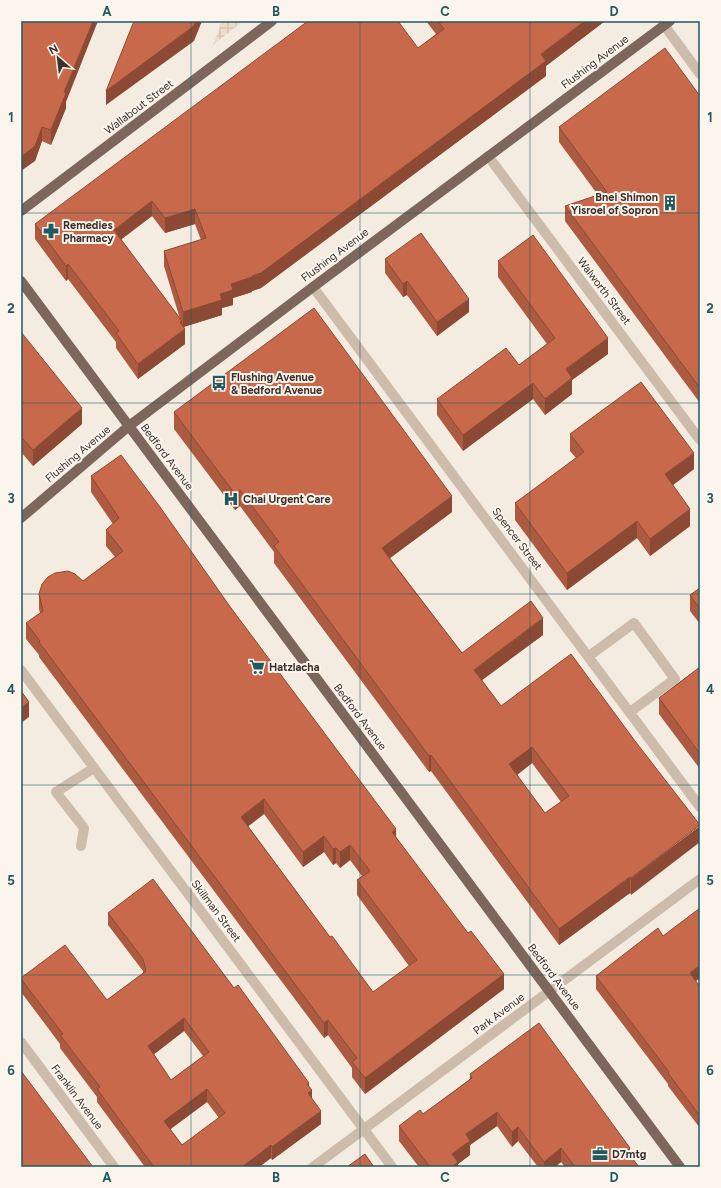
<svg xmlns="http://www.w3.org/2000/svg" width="721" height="1188" viewBox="0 0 721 1188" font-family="Figtree,sans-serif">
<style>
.plaza{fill:url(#plaza-grid)}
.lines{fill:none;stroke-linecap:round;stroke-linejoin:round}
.minor{stroke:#cdbbac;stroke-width:10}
.major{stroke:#7d675c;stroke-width:10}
.wall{fill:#ac5a40;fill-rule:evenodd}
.shaded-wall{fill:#8c4a34}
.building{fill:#c8694b;stroke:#8c4a34;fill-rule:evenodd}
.grid{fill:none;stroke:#1f5a5e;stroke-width:1;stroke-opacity:0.55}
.labels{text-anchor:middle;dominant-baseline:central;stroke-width:4;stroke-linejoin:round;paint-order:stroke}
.street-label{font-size:11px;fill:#3b302b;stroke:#fbf5ee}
.poi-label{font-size:11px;font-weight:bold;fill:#3b302b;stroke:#fbf5ee;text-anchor:start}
.neatline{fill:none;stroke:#1f5a5e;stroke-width:1.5}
.grid-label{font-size:13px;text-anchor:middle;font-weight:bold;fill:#1f5a5e}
</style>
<defs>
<pattern id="plaza-grid" width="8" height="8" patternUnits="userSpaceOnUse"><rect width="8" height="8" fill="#ecdcc8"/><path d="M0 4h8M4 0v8" fill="none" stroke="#cbbdac"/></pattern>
</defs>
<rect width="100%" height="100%" fill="#f4ebe1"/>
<!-- plaza -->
<polygon class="plaza" points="222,21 243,21 213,45 217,35"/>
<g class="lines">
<!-- minor -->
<g class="minor">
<polyline points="664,25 700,74"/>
<polyline points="488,156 700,440"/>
<polyline points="313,287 700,807"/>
<polyline points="589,656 634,623 675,679 630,712"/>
<polyline points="21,670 392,1167"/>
<polyline points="81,846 84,828 56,792 94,768"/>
<polyline points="21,1042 114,1167"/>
<polyline points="313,1167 700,879"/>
</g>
<!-- major -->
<g class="major">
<polyline points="21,211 272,21"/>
<polyline points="21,281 680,1167"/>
<polyline points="21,518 129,426 313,287 670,21"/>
</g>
</g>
<!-- wall -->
<g class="wall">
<polygon points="21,21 66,102 66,108 51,145 42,141 35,161"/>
<path d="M 426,21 L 605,21 L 546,66 L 546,76 L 261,288 L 252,291 L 252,292 L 233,298 L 233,305 L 222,308 L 222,315 L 184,327 L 185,344 L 138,379 L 116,348 L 116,342 L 68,279 L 66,281 L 35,239 L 35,224 L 418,48 L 436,34 ZM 152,216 L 165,233 L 195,224 L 201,240 L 164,251 L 164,266 L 180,319 L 121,239 Z"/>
<polygon points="700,96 700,403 565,221 565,206 598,195 559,142 559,127"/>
<polygon points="385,259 469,312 437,336 407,295 403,297 385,273"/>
<polygon points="498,261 608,354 572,380 572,394 545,415 533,399 463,451 437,415 437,399 519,365 547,344 498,277"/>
<polygon points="21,332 82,424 33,466 21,452"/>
<path d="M 174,412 L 452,512 L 390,558 L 462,653 L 543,635 L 482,680 L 501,706 L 635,741 L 631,895 L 630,893 L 559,945 L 431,771 L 429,772 L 274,563 L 274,552 L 240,506 L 235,510 L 174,429 ZM 532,763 L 561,802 L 545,813 L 517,775 Z"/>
<polygon points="570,434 694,469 673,485 690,526 650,556 637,538 567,590 515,520 515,503 576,458 570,451"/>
<path d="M 91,476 L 231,608 L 396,837 L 504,989 L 365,1094 L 352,1077 L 352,1068 L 328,1035 L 324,1038 L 39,657 L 39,655 L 26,639 L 26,623 L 40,613 L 39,609 L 39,594 L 83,581 L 115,557 L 106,546 L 106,530 L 113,524 L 91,492 ZM 264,814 L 303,867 L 324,852 L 333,865 L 336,863 L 340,868 L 350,860 L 362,876 L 357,880 L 357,895 L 409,966 L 373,992 L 330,937 L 248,826 Z"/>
<polygon points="700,588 700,624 690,611 690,595"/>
<polygon points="700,667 700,769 659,714 659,698"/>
<path d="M 108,913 L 234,988 L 309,1086 L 312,1099 L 321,1124 L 272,1160 L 271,1158 L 259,1167 L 145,1167 L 97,1102 L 97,1097 L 60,1048 L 60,1044 L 21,992 L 21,978 L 107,1000 L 143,973 L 143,971 L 108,925 ZM 184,1031 L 203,1056 L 171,1080 L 154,1054 ZM 207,1102 L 219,1118 L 182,1145 L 170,1129 Z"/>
<polygon points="663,936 700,978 696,981 700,987 700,1128 668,1086 668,1084 596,989 596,976"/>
<polygon points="470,1074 630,1156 639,1167 565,1167 561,1162 555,1167 538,1167 518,1141 512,1147 497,1126 470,1145 470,1155 458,1164 458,1167 419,1167 399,1141 399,1126 423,1114 470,1079"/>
</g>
<!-- shaded-wall -->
<g class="shaded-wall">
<polygon points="93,21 98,21 66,102 66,108 51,145 51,130 64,92"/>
<polygon points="196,21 202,21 194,41 106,105 106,91"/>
<polygon points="585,21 605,21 546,66 546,76 261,288 252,291 252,292 233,298 233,305 222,308 222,315 183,327 183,312 220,294 231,284 252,276"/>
<polygon points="42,127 42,141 35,161 21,171 21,157"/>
<polygon points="152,201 152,216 114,245 114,230"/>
<polygon points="195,209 195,224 165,233 165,218"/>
<polygon points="68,264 68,279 66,281 66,266"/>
<polygon points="407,281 407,295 403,297 403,284"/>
<polygon points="469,299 469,312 437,336 437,322"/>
<polygon points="182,321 182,331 185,329 185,344 138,379 138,364 180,322"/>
<polygon points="608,338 608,354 572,380 572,394 545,415 545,399 566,369"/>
<polygon points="533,383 533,399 463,451 463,435"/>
<polygon points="82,408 82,424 33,466 33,450"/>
<polygon points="694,453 694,469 665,491 665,474"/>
<polygon points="240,490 240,506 235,510 235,494"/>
<polygon points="452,496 452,512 382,564 382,548"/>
<polygon points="690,509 690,526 650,556 650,539"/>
<polygon points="637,521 637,538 567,590 567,573"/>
<polygon points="543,618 543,635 474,686 474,670"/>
<polygon points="29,702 29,717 21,723 21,708"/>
<polygon points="532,747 532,763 509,781 509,764"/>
<polygon points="431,755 431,771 429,772 429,756"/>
<polygon points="264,799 264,814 241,832 241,817"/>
<polygon points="700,826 700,842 631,895 631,878"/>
<polygon points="396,829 396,844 392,832"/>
<polygon points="324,836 324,852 303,867 303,852"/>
<polygon points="350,845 350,860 340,868 340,852"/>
<polygon points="336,848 336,863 333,865 333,849"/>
<polygon points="630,877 630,893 559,945 559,929"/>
<polygon points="700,965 700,978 690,985 690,973"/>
<polygon points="504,974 504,989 365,1094 365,1078"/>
<polygon points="184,1018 184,1031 148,1059 148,1046"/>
<polygon points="328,1020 328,1035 324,1038 324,1023"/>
<polygon points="309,1083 309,1092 312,1090 312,1103 308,1106 307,1084"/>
<polygon points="207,1089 207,1102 164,1134 164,1121"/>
<polygon points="321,1111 321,1124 272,1160 272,1147"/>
<polygon points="497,1112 497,1126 470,1145 470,1155 458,1164 458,1167 452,1167 452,1154 466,1134"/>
<polygon points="518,1127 518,1141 512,1147 512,1132"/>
<polygon points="271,1145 271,1158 259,1167 242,1167"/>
<polygon points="561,1148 561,1162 555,1167 544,1167 544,1162"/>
<polygon points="630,1148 630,1163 627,1151"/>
</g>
<!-- building -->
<g class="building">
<polygon points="21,21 93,21 64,92 66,93 51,130 42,127 35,146 21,157"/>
<polygon points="134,21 196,21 194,26 106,91"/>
<polygon points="308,21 398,21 418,48 444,29 438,21 585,21 541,54 546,61 261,273 252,276 252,277 231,284 233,290 220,294 222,300 183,312 164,251 206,238 195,209 165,218 152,201 114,230 182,321 180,322 185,329 138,364 116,333 119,331 68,264 66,266 35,224"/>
<polygon points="665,48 700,96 700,388 565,206 607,192 559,127"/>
<polygon points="421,233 469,299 437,322 407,281 403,284 385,259"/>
<polygon points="533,235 608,338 566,369 572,378 545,399 533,383 463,435 437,399 506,348 519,365 555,338 498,261"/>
<path d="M 314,308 L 452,496 L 382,548 L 395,566 L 462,653 L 531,601 L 543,618 L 474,670 L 501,706 L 571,654 L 635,741 L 700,825 L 631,878 L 630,877 L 559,929 L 431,755 L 429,756 L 274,546 L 279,542 L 240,490 L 235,494 L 174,412 ZM 532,747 L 569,796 L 545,813 L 509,764 Z"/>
<polygon points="21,332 82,408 33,450 21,437"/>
<polygon points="641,382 694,453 665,474 690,509 650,539 637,521 567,573 515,503 584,452 570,434"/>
<path d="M 121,455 L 160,507 L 231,608 L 396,829 L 392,832 L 468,933 L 471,931 L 504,974 L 365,1078 L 352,1062 L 357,1058 L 328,1020 L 324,1023 L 39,642 L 40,641 L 26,623 L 43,611 L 39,594 L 42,584 L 48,577 L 55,573 L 68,571 L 75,574 L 83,581 L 123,551 L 106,530 L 119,518 L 91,476 ZM 264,799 L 303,852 L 324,836 L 333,849 L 336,848 L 340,852 L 350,845 L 370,871 L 357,880 L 417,960 L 373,992 L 332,936 L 330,937 L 241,817 Z"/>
<polygon points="700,588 700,609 690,595"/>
<polygon points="700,667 700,754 659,698"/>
<polygon points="21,691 29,702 21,708"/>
<path d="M 153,879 L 234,988 L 238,985 L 259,1014 L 309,1083 L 307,1084 L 312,1090 L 308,1093 L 321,1111 L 272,1147 L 271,1145 L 242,1167 L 154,1167 L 97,1089 L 100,1087 L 60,1035 L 63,1034 L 21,979 L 21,978 L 65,945 L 107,1000 L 146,971 L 143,959 L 108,913 ZM 184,1018 L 209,1052 L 171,1080 L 148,1046 ZM 207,1089 L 225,1113 L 182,1145 L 164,1121 Z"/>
<polygon points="700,908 700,965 690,973 700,987 700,1116 668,1073 669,1072 596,976 658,928 663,936"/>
<polygon points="539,1023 630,1148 627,1151 639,1167 575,1167 561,1148 544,1162 518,1127 512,1132 497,1112 466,1134 470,1141 452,1154 458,1162 452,1167 430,1167 399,1126 420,1110 423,1114 456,1090 472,1078 470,1074"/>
<polygon points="21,1071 93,1167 21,1167"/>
<polygon points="365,1154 374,1167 347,1167"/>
</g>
<!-- grid -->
<path class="grid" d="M 191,21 L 191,1167M 360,21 L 360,1167M 530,21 L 530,1167M 21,213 L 700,213M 21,403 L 700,403M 21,594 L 700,594M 21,785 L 700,785M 21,975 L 700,975"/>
<!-- icons -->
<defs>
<symbol id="building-bare" viewBox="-9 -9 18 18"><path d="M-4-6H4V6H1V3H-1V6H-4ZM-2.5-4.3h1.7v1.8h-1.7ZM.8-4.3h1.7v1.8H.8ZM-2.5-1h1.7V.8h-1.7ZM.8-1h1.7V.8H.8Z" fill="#1f5a5e" stroke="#fbf5ee" stroke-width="2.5" paint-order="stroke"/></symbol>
<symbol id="pharmacy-bare" viewBox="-9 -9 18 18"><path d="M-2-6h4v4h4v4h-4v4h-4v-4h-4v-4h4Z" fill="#1f5a5e" stroke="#fbf5ee" stroke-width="2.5" paint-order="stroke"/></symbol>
<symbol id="bus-bare" viewBox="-9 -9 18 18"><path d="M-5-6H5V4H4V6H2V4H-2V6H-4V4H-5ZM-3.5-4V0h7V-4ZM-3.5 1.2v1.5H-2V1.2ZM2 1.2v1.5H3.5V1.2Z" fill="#1f5a5e" stroke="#fbf5ee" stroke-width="2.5" paint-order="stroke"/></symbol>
<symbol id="hospital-bare" viewBox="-9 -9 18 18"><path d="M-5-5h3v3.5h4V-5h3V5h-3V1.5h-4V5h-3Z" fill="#1f5a5e" stroke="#fbf5ee" stroke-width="2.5" paint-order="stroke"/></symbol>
<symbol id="supermarket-bare" viewBox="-9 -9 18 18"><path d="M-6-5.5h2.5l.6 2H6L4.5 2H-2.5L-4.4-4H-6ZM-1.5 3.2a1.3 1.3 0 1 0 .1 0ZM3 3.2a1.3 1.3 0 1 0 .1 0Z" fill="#1f5a5e" stroke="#fbf5ee" stroke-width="2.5" paint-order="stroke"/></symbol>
<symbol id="office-bare" viewBox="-9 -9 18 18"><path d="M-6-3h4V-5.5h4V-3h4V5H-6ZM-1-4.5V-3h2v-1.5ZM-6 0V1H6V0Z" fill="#1f5a5e" stroke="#fbf5ee" stroke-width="2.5" paint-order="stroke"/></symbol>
</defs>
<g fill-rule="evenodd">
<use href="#building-bare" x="659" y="192" width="22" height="22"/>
<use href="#pharmacy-bare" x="40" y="220" width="22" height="22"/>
<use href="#bus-bare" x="208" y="372" width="22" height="22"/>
<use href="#hospital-bare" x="220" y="488" width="22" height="22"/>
<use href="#supermarket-bare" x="246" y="656" width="22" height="22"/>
<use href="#office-bare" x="589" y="1143" width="22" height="22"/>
</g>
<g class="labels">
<!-- street labels -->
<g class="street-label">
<text transform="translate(595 62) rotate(-37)">Flushing Avenue</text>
<text transform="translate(139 107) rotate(-37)">Wallabout Street</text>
<text transform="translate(335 255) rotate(-37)">Flushing Avenue</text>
<text transform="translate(604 291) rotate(53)">Walworth Street</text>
<text transform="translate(78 454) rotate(-40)">Flushing Avenue</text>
<text transform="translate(167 457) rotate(53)">Bedford Avenue</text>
<text transform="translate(517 539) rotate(53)">Spencer Street</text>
<text transform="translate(360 717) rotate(53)">Bedford Avenue</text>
<text transform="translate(216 911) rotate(53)">Skillman Street</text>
<text transform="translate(554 977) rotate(53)">Bedford Avenue</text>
<text transform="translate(499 1014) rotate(-37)">Park Avenue</text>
<text transform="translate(77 1097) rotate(53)">Franklin Avenue</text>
</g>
<!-- poi labels -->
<g class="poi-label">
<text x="658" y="197" text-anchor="end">Bnei Shimon<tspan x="658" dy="13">Yisroel of Sopron</tspan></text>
<text x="63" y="225">Remedies<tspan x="63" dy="13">Pharmacy</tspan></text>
<text x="231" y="377">Flushing Avenue<tspan x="231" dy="13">&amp; Bedford Avenue</tspan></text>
<text x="243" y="499">Chai Urgent Care</text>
<text x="269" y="667">Hatzlacha</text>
<text x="612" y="1154">D7mtg</text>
</g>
</g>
<!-- border -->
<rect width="721" height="1188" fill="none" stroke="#fbf5ee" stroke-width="44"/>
<!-- north arrow -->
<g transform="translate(58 58) rotate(332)" stroke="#fbf5ee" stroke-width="3" paint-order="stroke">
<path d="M0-3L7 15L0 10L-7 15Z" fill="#3b302b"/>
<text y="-6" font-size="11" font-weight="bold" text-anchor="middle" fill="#3b302b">N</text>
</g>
<rect x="22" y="22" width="677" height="1144" class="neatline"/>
<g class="grid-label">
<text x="107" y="16">A</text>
<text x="276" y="16">B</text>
<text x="445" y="16">C</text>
<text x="614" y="16">D</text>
<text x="11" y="122">1</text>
<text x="710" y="122">1</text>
<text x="11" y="313">2</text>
<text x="710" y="313">2</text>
<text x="11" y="503">3</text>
<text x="710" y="503">3</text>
<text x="11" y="694">4</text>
<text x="710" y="694">4</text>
<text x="11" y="885">5</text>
<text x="710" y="885">5</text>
<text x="11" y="1075">6</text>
<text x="710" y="1075">6</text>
<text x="107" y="1182">A</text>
<text x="276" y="1182">B</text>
<text x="445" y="1182">C</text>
<text x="614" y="1182">D</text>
</g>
</svg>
